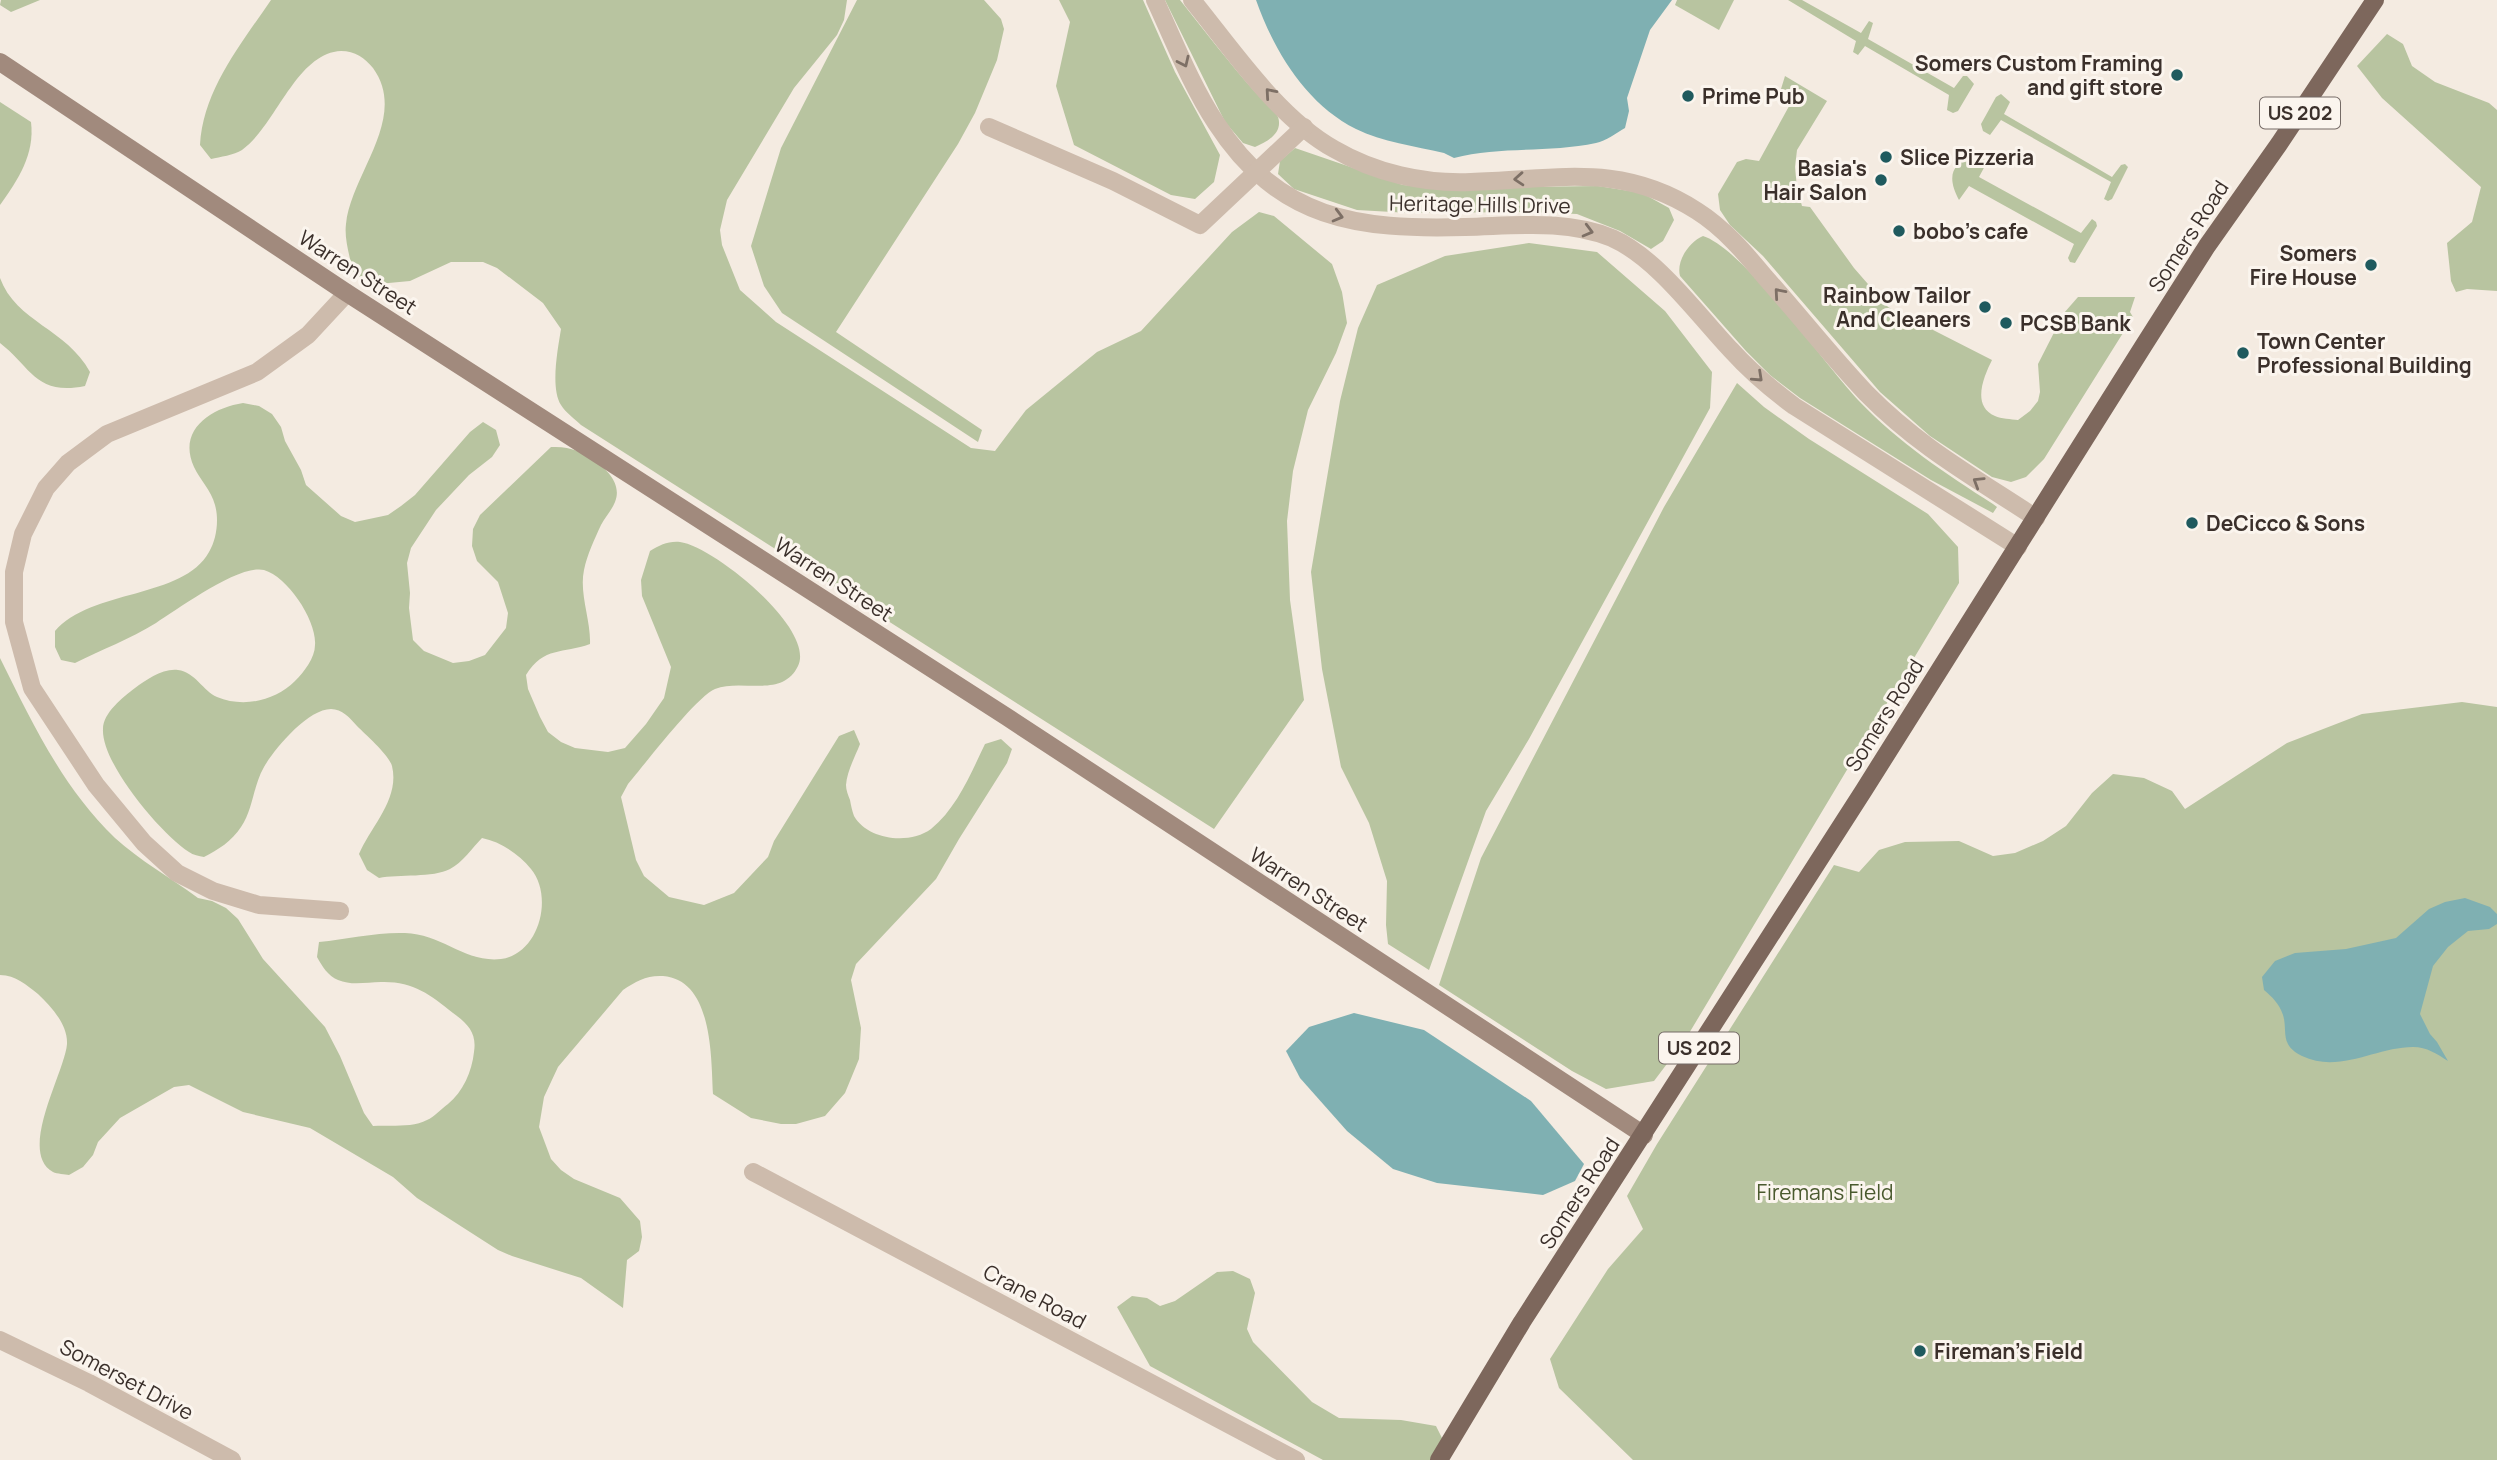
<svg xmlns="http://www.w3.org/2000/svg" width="2497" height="1460" viewBox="0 0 2497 1460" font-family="Manrope,sans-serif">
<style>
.green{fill:#b8c4a0}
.water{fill:#7fb0b2}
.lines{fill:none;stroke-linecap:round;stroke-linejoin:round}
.street{stroke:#cdbbac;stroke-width:18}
.secondary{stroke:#a18a7d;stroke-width:18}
.primary{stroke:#7d675c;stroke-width:18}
.oneway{stroke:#7d6f65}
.poi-dot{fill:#1f5a5e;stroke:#fbf5ee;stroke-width:2.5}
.labels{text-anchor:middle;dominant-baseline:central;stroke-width:6;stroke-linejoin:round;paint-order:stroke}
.shield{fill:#fbf5ee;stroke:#756b66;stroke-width:2}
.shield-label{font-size:19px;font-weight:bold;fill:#3b302b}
.poi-label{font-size:21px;font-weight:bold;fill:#3b302b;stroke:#fbf5ee;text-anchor:start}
.street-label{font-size:21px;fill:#3b302b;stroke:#fbf5ee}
.park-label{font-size:21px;fill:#4a5a2e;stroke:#fbf5ee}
</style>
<rect width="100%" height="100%" fill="#f4ebe1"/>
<!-- green -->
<g class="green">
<polygon points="1,0 40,0 11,12 0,5"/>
<path d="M 271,0 L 847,0 L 844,20 L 837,35 L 794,88 L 727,200 L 720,230 L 722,245 L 740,290 L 776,322 L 971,448 L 995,451 L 1026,410 L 1097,352 L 1141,331 L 1232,232 L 1259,212 L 1274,216 L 1332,264 L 1342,292 L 1347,323 L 1336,353 L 1308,410 L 1293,471 L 1287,521 L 1290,600 L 1304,700 L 1214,829 L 581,425 C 575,419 566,413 561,405 C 550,388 558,348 561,329 L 543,303 L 497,268 L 483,262 L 451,262 L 410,281 L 378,284 L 364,281 L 353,272 C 350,257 344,239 346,224 C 351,174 409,118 373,68 C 365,58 355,51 341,51 C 296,53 276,126 242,150 C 234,155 220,157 211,159 L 200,145 C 203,90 241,44 271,0 Z"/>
<polygon points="857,0 984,0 1001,19 1004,29 997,60 975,113 958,144 836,332 982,430 978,442 782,313 764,286 751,246 781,148"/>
<polygon points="1059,0 1143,0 1175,72 1220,155 1214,182 1195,199 1171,195 1074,145 1056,86 1070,22"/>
<path d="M 1165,0 L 1180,0 C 1205,31 1229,63 1256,93 C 1263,100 1279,111 1279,122 C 1280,135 1265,143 1255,147 L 1243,143 L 1225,122 Z"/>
<polygon points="1677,0 1734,0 1719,30 1675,5"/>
<polygon points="1788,0 1802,0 1861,33 1869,21 1873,23 1868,39 1954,88 1963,76 1967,76 1974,84 1958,111 1953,113 1947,110 1949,95 1865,46 1858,55 1853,52 1856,41"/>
<polygon points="2387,34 2403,44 2412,66 2435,82 2489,103 2497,110 2497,291 2467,289 2456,292 2451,281 2447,243 2472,222 2481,187 2382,98 2357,66"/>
<path d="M 1785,76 L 1827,101 L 1797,150 L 1795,167 L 1797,188 L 1802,206 L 1810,207 L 1854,268 L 1888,307 L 1992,360 C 1984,376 1971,406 1995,416 C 2001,419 2011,419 2018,420 L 2030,411 L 2038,401 L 2040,392 L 2038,364 L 2064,313 L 2078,297 L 2135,297 L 2130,312 L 2133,317 L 2044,459 L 2026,477 L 2011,482 L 1992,477 L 1930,436 L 1880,392 L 1763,256 L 1730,225 L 1720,210 L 1718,194 L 1737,162 L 1746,159 L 1759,161 L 1793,99 L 1781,89 Z"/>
<polygon points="2001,94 2010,102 2004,114 2112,177 2121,165 2125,164 2128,167 2112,199 2108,201 2104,199 2111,182 2001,120 1990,135 1983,131 1981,124 1996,97"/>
<path d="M 0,102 L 31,122 C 35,154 18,180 0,205 Z"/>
<polygon points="1295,148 1403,185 1451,188 1598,186 1642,193 1669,208 1674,220 1663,241 1651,249 1620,231 1577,214 1528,212 1410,213 1357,210 1294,189 1278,174 1280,161"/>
<path d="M 1976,156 L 1984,159 L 1986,164 L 1979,177 L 2081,233 L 2092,219 L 2096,222 L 2097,226 L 2075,263 L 2070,262 L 2068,258 L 2074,244 L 1969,186 L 1959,200 C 1947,178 1950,162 1976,156 Z"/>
<path d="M 1703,236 C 1744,249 1824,364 1859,401 C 1898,442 1946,474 1993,504 L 1997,507 L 1993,513 L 1931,480 L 1800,398 L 1770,375 L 1746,351 L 1680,276 C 1676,261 1689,242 1703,236 Z"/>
<polygon points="1529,243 1597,252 1665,311 1712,372 1710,408 1529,739 1486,811 1429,970 1388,944 1386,925 1387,881 1369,823 1341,767 1322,669 1311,572 1340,401 1358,328 1377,285 1445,256"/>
<path d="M 0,278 C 16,322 67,329 90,372 L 85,386 C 36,396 31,367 0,343 Z"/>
<polygon points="1737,383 1764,407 1809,439 1928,514 1958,547 1959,583 1685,1040 1654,1081 1606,1089 1572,1071 1439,985 1481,858 1664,507"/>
<path d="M 243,403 L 259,406 L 272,414 L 281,427 L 285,441 L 301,470 L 306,485 L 341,516 L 355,522 L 388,515 L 401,506 L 415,495 L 470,432 L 483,422 L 496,430 L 500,445 L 492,457 L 469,475 L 436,510 L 411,548 L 407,563 L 410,593 L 409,608 L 413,640 L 424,651 L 453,663 L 469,661 L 485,655 L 506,628 L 508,613 L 498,582 L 477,561 L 472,546 L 473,529 L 480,515 L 551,447 C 570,446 581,451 596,462 C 608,470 622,485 615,502 C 612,510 605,517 601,525 C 595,538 587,555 584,570 C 579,594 591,620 590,644 C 563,654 544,646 526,675 L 528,689 L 540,717 L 548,732 L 561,742 L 575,748 L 608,752 L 625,748 L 646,724 L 664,698 L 671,667 L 642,596 L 641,580 L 650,551 C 660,545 668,541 680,542 C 713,546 816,629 798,666 C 782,699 741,678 715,689 C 696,697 645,764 628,784 L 621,797 L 636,860 L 644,876 L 669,897 L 704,905 L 734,893 L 768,857 L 774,841 L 839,736 L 854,730 L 860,744 C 855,757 847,771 846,785 C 846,790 848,795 850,800 C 851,805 852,811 854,816 C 868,840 909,845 931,829 C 957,808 971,773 985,744 L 1001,739 L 1012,749 L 1007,763 L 959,839 L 936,879 L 856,964 L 851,980 L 861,1028 L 859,1059 L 845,1093 L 825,1116 L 796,1124 L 781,1124 L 751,1118 L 713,1094 C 711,1057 713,980 663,976 C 647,975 636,981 623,990 L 558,1067 L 544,1097 L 539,1127 L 551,1159 L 561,1170 L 574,1179 L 620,1198 L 640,1221 L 642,1237 L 639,1251 L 627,1260 L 623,1308 L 581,1278 L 512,1256 L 498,1250 L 417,1198 L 393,1177 L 310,1128 L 243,1112 L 189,1085 L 174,1087 L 120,1118 L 98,1142 L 93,1155 L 83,1167 L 69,1175 C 65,1174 57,1174 53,1172 C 17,1152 65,1072 67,1044 C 68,1025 51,1006 38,994 C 26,985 16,975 0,975 L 0,658 C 32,722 62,787 115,838 C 139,860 171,878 198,898 L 212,901 L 226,908 L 238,919 L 263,959 L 325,1027 L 340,1056 L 364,1113 L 373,1126 C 389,1125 412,1128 427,1120 C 434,1117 441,1109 448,1104 C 463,1092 472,1071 474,1052 C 477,1033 468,1024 453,1013 C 430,994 412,981 381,982 C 367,982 352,986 338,980 C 328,976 322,966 317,957 L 319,942 C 347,939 377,932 405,933 C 442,934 465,963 501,959 C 539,954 554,897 531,869 C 519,854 501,842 482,838 C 473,847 462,863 450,869 C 433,878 399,874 379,878 L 367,870 L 359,854 C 371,826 400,799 392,766 C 389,755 366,735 357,726 C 350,718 342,709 331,709 C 308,709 275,748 264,767 C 253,786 253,810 241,827 C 232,841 218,850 204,857 C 199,856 193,855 189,852 C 161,834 101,763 103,729 C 103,713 123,697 135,688 C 146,680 163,668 178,670 C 195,672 203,691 217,697 C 243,708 275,701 295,681 C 304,672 315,658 315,645 C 317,621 288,577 264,570 C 239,564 177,610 156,623 C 130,639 101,650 75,663 L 61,660 L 55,647 L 55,631 C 91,589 183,599 209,552 C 217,539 219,519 215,505 C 211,490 200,480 194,467 C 177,430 211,408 243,403 Z"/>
<polygon points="2462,702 2497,707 2497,1460 1633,1460 1559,1388 1550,1359 1608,1269 1643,1229 1627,1196 1657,1144 1834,865 1859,872 1879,850 1905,842 1959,841 1993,856 2015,853 2043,841 2066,826 2092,793 2113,774 2144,778 2172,791 2185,809 2287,743 2362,714"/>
<polygon points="1233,1271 1250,1279 1255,1293 1247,1329 1253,1342 1312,1402 1339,1418 1401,1420 1436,1426 1443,1440 1434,1460 1323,1460 1150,1366 1117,1307 1132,1296 1147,1298 1160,1306 1175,1301 1217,1272"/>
</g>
<!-- water -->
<g class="water">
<path d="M 1256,0 L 1672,0 L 1650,30 L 1627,98 L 1629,111 L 1625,128 C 1616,133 1606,141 1596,143 C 1550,153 1499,146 1454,158 L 1444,153 C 1415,146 1382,142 1356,129 C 1306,104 1274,51 1256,0 Z"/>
<path d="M 2465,898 L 2490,907 L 2497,914 L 2497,924 L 2489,929 L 2468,931 L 2448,947 L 2433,966 L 2420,1014 L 2430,1034 L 2437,1042 L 2448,1061 C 2437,1054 2427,1047 2413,1047 C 2376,1047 2339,1074 2302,1056 C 2279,1045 2288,1031 2283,1015 C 2279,1003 2272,997 2264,990 L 2262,977 L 2275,961 L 2295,953 L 2346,949 L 2396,938 L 2429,909 L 2445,902 Z"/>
<polygon points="1354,1013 1424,1030 1531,1101 1584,1164 1575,1181 1543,1195 1437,1183 1393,1169 1347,1131 1300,1078 1286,1051 1309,1027"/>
</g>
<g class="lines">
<!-- street -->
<g class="street">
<path d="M 1155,0 C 1174,41 1191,85 1216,123 C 1279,220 1357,230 1465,227 C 1514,226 1565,219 1612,238 C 1657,258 1697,314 1731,350 C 1750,371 1771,389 1794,406 L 2018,547"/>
<path d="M 1192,0 C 1232,49 1277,117 1334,149 C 1375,173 1424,184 1471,182 C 1555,180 1620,161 1697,211 C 1724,228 1745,253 1765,277 C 1799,315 1831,356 1866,393 C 1919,447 1974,477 2036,518"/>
<polyline points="989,127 1113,181 1200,225 1304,127"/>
<polyline points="340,911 259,905 213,891 177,873 144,843 96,785 32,688 14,622 14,572 23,534 46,488 68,463 107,434 257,372 308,335 347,293"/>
<polyline points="753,1172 1296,1460"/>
<polyline points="0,1340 89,1383 232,1460"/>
</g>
<!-- secondary -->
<polyline class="secondary" points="0,62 347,293 1007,717 1644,1135"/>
<!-- primary -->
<polyline class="primary" points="1439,1460 1522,1322 1864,790 2144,345 2207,246 2279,144 2375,0"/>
</g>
<!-- one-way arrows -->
<defs><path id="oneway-chevron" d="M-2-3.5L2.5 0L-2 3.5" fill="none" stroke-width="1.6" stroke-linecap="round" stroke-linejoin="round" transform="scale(1.75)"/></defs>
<g class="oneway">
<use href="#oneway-chevron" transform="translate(1184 62) rotate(65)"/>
<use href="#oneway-chevron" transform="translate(1270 93) rotate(-131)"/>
<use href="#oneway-chevron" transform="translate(1519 179) rotate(176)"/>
<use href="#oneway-chevron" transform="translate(1338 216) rotate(15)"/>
<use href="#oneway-chevron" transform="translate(1588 231) rotate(15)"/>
<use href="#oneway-chevron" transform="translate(1779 293) rotate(-131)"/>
<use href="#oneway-chevron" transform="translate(1758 377) rotate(43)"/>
<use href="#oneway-chevron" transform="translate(1978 482) rotate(-148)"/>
</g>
<!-- markers -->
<g class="poi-dot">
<circle cx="2177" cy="75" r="7"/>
<circle cx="1688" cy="96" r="7"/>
<circle cx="1886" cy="157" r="7"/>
<circle cx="1881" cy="180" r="7"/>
<circle cx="1899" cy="231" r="7"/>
<circle cx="2371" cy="265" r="7"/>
<circle cx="1985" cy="307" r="7"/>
<circle cx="2006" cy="323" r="7"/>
<circle cx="2243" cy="353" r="7"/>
<circle cx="2192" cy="523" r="7"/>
<circle cx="1920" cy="1351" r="7"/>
</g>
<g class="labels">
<!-- shield labels -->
<g class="shield">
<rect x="2260" y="97.5" width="80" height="31" rx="5"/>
<rect x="1659" y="1032.5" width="80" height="31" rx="5"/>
</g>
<g class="shield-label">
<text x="2300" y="113">US 202</text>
<text x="1699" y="1048">US 202</text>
</g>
<!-- poi labels -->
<g class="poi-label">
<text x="2163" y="63" text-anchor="end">Somers Custom Framing<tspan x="2163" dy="24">and gift store</tspan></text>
<text x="1702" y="96">Prime Pub</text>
<text x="1900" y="157">Slice Pizzeria</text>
<text x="1867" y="168" text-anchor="end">Basia's<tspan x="1867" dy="24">Hair Salon</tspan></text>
<text x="1913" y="231">bobo's cafe</text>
<text x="2357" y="253" text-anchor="end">Somers<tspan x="2357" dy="24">Fire House</tspan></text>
<text x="1971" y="295" text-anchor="end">Rainbow Tailor<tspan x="1971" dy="24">And Cleaners</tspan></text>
<text x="2020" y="323">PCSB Bank</text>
<text x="2257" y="341">Town Center<tspan x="2257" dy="24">Professional Building</tspan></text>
<text x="2206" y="523">DeCicco &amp; Sons</text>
<text x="1934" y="1351">Fireman's Field</text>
</g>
<!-- street labels -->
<g class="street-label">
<text transform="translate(1480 204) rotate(1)">Heritage Hills Drive</text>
<text transform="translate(2188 236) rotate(-57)">Somers Road</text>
<text transform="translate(358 272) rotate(33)">Warren Street</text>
<text transform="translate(834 579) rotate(33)">Warren Street</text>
<text transform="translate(1884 715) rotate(-58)">Somers Road</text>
<text transform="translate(1309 889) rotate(33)">Warren Street</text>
<text transform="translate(1579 1193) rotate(-57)">Somers Road</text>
<text transform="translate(1035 1296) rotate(28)">Crane Road</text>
<text transform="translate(127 1379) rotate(28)">Somerset Drive</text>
</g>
<!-- park labels -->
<g class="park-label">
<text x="1825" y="1192">Firemans Field</text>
</g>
</g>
</svg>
